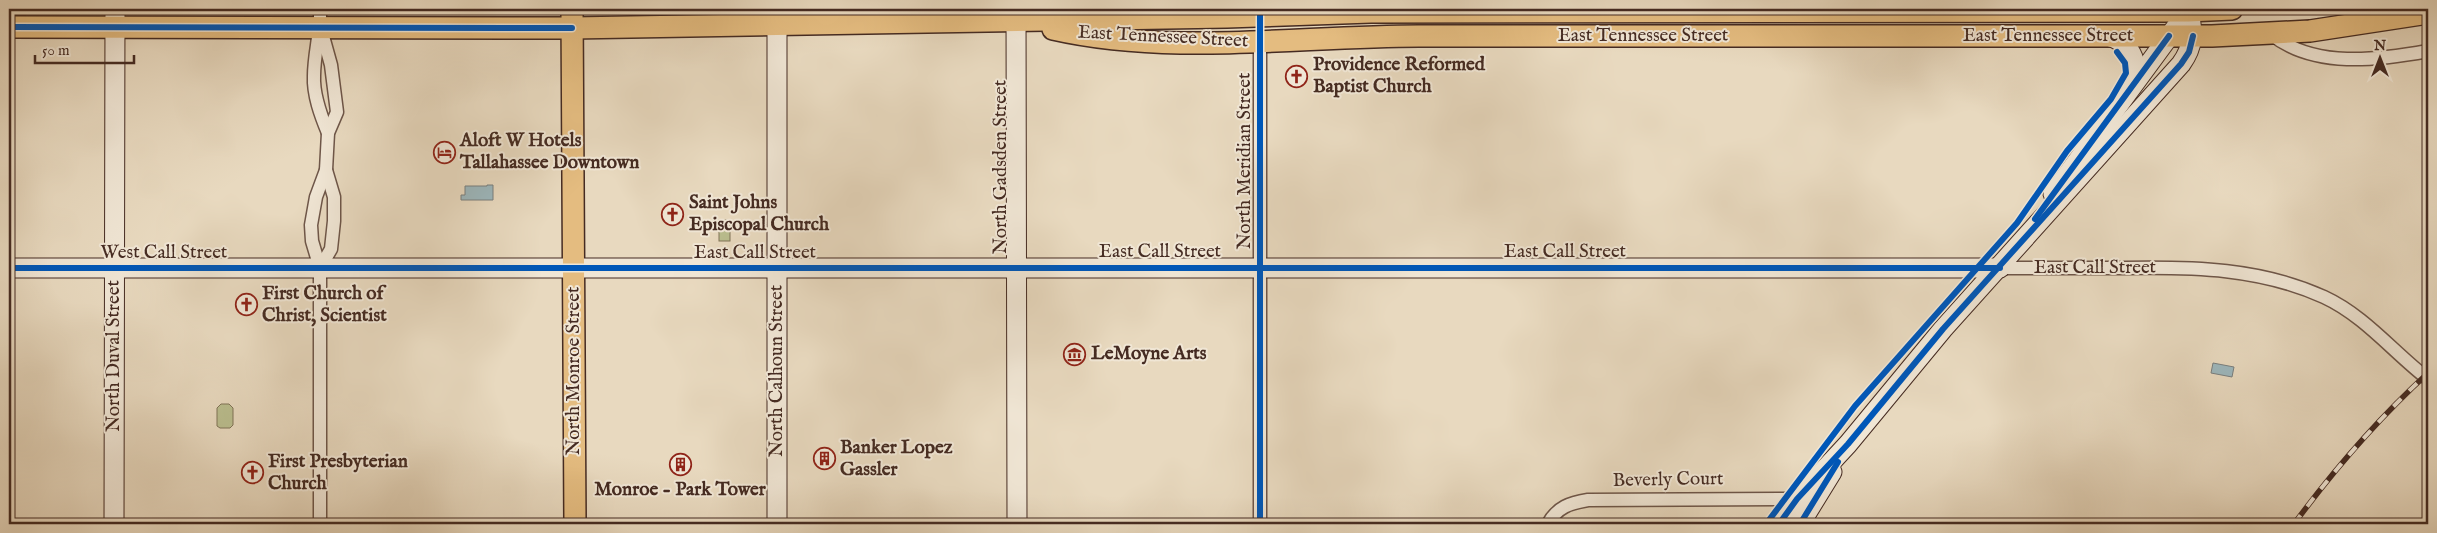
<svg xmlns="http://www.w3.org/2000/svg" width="2437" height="533" viewBox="0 0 2437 533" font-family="'IM FELL English',serif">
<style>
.green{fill:#babe8f;stroke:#807458}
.water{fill:#9cb7bd;stroke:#797f7f}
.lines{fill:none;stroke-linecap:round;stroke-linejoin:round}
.street-casing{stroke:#6e5649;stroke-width:15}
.secondary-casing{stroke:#452b22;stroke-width:21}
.primary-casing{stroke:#452b22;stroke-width:24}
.street{stroke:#f0e6d5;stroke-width:12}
.secondary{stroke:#f0e6d5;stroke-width:19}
.primary{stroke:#e4bc80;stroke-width:21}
.rail-casing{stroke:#452b22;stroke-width:5.5}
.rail{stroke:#f0e6d5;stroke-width:4;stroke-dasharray:11;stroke-linecap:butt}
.cycleway-casing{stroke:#f0e6d5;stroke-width:9}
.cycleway{stroke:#0057b8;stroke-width:6}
.labels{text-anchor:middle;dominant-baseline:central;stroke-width:4;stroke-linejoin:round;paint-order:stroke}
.street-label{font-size:19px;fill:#452b22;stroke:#f0e6d5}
.poi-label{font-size:19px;font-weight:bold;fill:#452b22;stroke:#f0e6d5;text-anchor:start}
</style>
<rect width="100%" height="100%" fill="#e8d9bf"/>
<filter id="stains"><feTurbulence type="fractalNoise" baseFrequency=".004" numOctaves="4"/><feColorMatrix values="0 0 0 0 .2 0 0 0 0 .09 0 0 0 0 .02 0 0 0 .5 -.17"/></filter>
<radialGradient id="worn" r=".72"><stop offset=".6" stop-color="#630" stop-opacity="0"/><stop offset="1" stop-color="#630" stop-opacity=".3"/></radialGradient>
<!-- green -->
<g class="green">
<rect x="719" y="220" width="11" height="21"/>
<polygon points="221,404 229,404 233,408 233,425 230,428 220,428 217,426 217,408"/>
</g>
<!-- water -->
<g class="water">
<polygon points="487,185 493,185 493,200 461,200 461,195 465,195 465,186 487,186"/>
<polygon points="2213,363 2234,367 2232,377 2211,373"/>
</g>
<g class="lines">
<defs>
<g id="street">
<path d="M 320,9 C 321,32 314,53 314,76 C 313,95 321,116 328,133"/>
<path d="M 2271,34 C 2314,69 2378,60 2428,51"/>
<polyline points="320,268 331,249 334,221 334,197 326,170"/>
<path d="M 2000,268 C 2042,268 2084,268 2126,268 C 2194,267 2260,268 2324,297 C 2365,316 2393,352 2428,379"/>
<polyline points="320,524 320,268 312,241 311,225 316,197 326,170 328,133 337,112 331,65 321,29"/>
<polyline points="1260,524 1260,42"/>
<path d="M 1548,524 C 1557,507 1570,503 1588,500 L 1797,499"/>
</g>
<g id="secondary">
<polyline points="777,9 777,524"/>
<polyline points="1016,9 1017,524"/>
<path d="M 2107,36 C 2130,41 2140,62 2133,84"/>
<polyline points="2053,194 2176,27"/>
<polyline points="9,268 2000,268"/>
<polyline points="114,524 115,9"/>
<path d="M 1779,524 L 1797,499 L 1848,444 L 1943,329 L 2181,64 C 2194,46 2194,31 2188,11"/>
<polyline points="1800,524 1832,472"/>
</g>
<g id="primary">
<polyline points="572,9 575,524"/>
<polyline points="9,27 572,28 1227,17 1371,12 2188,11 2232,9"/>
<path d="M 1053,29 C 1172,56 1298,36 1419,36 C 1683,36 1948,36 2212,36 L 2310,31 L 2428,13"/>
</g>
</defs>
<!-- street casing -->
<use href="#street" class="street-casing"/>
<!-- secondary casing -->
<use href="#secondary" class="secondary-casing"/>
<!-- primary casing -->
<use href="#primary" class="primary-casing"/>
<!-- street -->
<use href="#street" class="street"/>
<!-- secondary -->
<use href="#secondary" class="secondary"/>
<!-- primary -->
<use href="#primary" class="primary"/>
<defs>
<path id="rail" d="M 2294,524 C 2333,471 2379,418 2428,373"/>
</defs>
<!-- rail casing -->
<use href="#rail" class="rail-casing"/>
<!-- rail -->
<use href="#rail" class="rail"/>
<defs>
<g id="cycleway">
<polyline points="1260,9 1260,524"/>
<polyline points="9,27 572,28"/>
<polyline points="2035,219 2169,36"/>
<polyline points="9,268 2000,268"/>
<polyline points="1766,524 1855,406 2017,223 2067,151 2111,99 2126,73 2125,63 2117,52"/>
<polyline points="1779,524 1797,499 1848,444 1943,329 2181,64 2189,52 2193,36"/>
<polyline points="1800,524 1838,462"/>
</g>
</defs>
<!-- cycleway casing -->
<use href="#cycleway" class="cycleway-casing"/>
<!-- cycleway -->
<use href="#cycleway" class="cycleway"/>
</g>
<!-- icons -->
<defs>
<symbol id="church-ring" viewBox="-11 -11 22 22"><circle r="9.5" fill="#f0e6d5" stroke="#8f2418" stroke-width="1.5"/><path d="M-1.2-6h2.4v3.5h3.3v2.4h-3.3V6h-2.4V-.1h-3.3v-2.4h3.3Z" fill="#8f2418"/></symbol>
<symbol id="hotel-ring" viewBox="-11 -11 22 22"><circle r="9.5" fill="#f0e6d5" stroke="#8f2418" stroke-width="1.5"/><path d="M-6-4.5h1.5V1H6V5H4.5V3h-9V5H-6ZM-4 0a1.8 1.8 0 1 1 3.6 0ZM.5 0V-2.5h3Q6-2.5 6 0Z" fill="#8f2418"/></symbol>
<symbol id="museum-ring" viewBox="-11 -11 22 22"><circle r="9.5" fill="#f0e6d5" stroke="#8f2418" stroke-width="1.5"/><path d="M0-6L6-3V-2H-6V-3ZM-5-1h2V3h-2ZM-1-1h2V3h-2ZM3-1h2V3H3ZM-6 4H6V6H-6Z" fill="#8f2418"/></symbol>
<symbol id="building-ring" viewBox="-11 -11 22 22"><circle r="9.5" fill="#f0e6d5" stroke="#8f2418" stroke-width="1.5"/><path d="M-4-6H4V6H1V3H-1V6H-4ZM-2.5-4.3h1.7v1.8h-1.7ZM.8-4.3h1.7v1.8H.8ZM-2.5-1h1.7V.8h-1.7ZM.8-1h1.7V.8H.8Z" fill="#8f2418"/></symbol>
</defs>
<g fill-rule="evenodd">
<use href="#church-ring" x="1284" y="64" width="25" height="25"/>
<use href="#hotel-ring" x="432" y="140" width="25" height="25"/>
<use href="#church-ring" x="660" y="202" width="25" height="25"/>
<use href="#church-ring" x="234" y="292" width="25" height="25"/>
<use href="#museum-ring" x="1062" y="342" width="25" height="25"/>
<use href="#building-ring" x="812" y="446" width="25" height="25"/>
<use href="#building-ring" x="668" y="452" width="25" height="25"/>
<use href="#church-ring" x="240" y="460" width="25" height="25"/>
</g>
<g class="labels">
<!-- street labels -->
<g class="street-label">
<text x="1643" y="36">East Tennessee Street</text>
<text x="2048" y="36">East Tennessee Street</text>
<text transform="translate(1163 37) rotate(3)">East Tennessee Street</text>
<text transform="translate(1245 161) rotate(-90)">North Meridian Street</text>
<text transform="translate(1001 167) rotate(-90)">North Gadsden Street</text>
<text x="1160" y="252">East Call Street</text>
<text x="1565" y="252">East Call Street</text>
<text x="164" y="253">West Call Street</text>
<text x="755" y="253">East Call Street</text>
<text x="2095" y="268">East Call Street</text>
<text transform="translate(114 356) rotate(-90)">North Duval Street</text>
<text transform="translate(574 371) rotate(-90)">North Monroe Street</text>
<text transform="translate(777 371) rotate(-90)">North Calhoun Street</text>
<text transform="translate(1668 480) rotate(-1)">Beverly Court</text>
</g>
<!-- poi labels -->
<g class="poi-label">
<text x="1313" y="65">Providence Reformed<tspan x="1313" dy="22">Baptist Church</tspan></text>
<text x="460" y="141">Aloft W Hotels<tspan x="460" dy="22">Tallahassee Downtown</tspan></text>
<text x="689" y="203">Saint Johns<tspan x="689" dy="22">Episcopal Church</tspan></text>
<text x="262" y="294">First Church of<tspan x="262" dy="22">Christ, Scientist</tspan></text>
<text x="1091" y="354">LeMoyne Arts</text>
<text x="840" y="448">Banker Lopez<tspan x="840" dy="22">Gassler</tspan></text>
<text x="268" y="462">First Presbyterian<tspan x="268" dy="22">Church</tspan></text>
<text x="680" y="490" text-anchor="middle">Monroe - Park Tower</text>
</g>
</g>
<!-- margin -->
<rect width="2437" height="533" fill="none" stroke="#e8d9bf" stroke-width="30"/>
<rect x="10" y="10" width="2417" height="513" fill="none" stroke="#452b22" stroke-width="2.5"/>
<rect x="15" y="15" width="2407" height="503" fill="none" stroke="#452b22"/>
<!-- north arrow -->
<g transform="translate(2380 58)" stroke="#f0e6d5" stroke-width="4" paint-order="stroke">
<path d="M0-4L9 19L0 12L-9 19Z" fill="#452b22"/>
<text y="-8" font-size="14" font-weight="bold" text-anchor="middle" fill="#452b22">N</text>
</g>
<!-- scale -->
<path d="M35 55v8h99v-8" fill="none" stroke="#452b22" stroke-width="2.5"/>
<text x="42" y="55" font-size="15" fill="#452b22" stroke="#f0e6d5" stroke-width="4" paint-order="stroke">50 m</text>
<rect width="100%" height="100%" filter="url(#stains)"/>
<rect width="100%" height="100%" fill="url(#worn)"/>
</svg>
